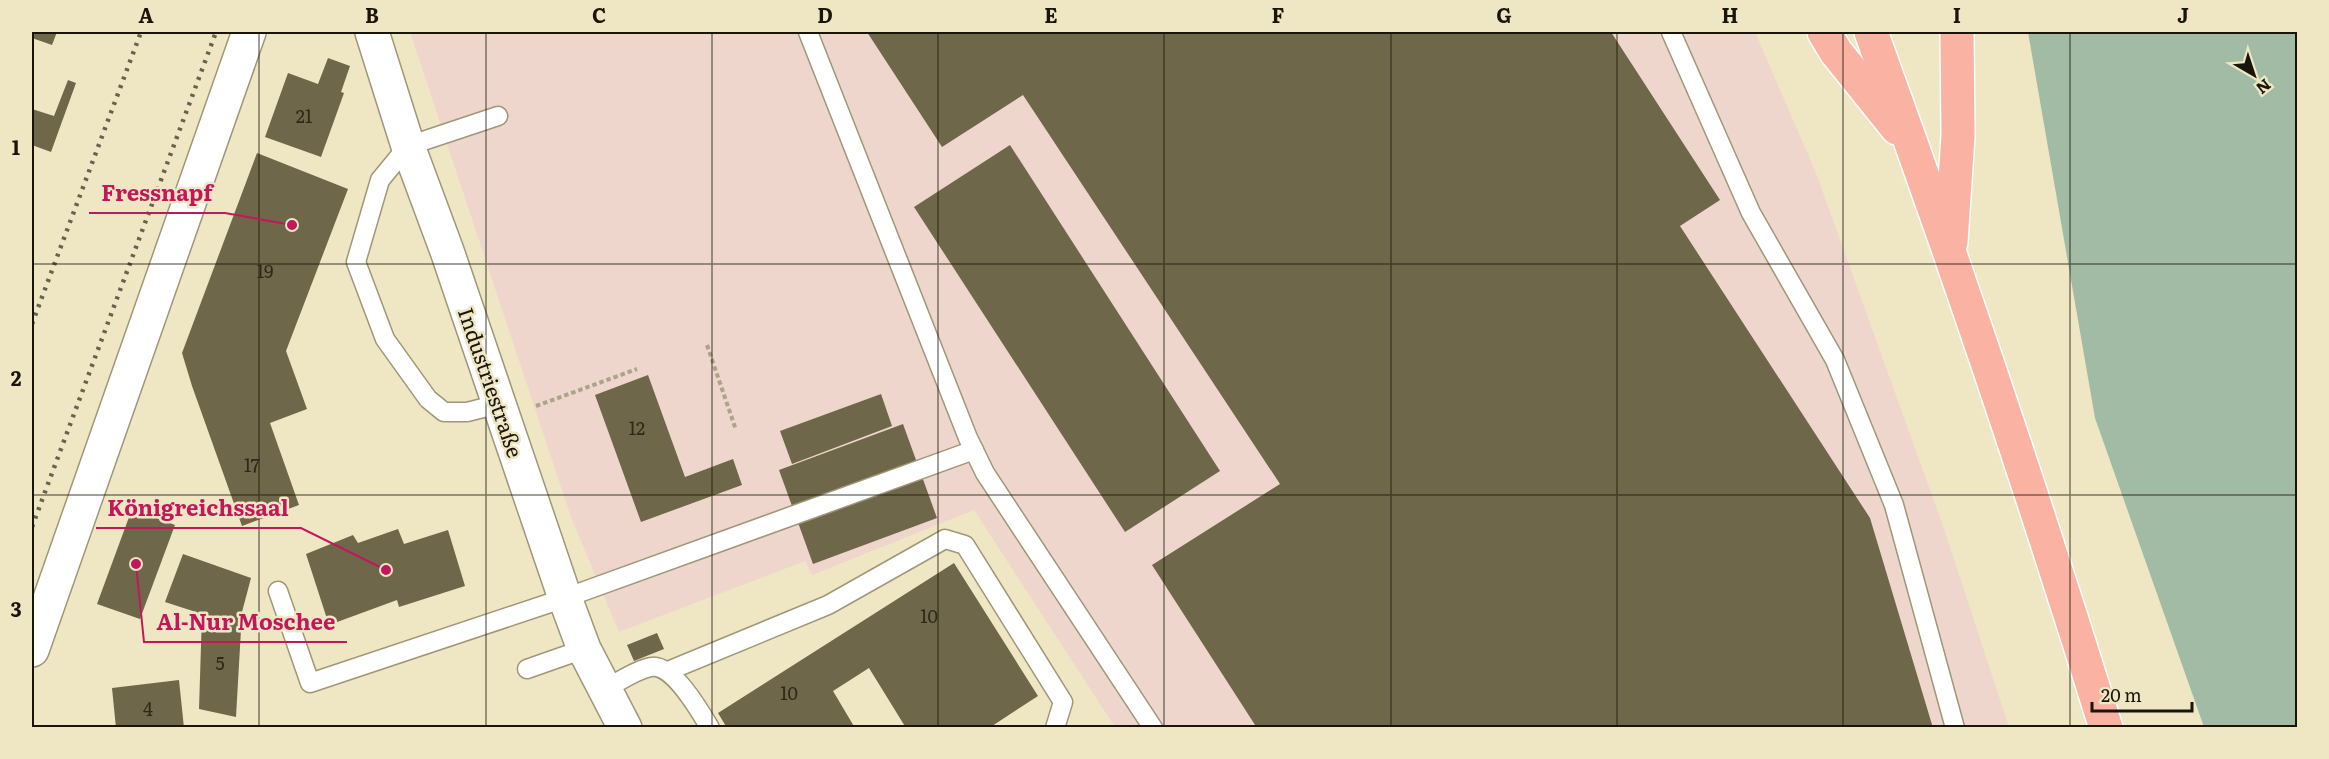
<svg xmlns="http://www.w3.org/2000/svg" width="2329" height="759" viewBox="0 0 2329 759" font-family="Literata,serif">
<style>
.industrial{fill:#eed6cc}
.green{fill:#a1bba5}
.building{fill:#6f6749}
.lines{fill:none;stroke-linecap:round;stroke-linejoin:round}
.lane-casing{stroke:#9f9778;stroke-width:21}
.street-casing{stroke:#9f9778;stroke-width:36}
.highway-casing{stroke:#fff;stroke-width:36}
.path{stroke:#aba488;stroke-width:4;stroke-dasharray:4.5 3;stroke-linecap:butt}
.lane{stroke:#fff;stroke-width:18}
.street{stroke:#fff;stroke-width:33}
.highway{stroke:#fab2a2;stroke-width:33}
.rail{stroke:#67624d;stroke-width:4.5;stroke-dasharray:3 6;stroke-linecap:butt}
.grid{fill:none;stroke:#191609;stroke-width:1.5;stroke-opacity:0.55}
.labels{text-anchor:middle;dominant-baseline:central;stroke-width:5;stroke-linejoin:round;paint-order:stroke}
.number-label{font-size:18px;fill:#2e2a19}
.street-label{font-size:21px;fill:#191609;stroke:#efe6c4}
.leader{fill:none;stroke:#c2185b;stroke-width:2}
.callout-dot{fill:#c2185b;stroke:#efe6c4;stroke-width:2}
.callout-label{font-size:22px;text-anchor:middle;font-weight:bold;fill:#c2185b;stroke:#efe6c4;stroke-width:5;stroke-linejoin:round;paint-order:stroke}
.neatline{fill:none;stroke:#191609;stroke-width:2}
.grid-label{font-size:20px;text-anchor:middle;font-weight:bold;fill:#191609}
</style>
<rect width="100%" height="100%" fill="#efe6c4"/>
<!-- industrial -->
<polygon class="industrial" points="410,32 1755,32 1816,173 1943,526 2009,727 1115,727 974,510 812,575 805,561 619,632 571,517"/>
<!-- green -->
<polygon class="green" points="2028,32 2297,32 2297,727 2204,727 2095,418"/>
<!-- building -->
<g class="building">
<polygon points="32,32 57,32 52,45 32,38"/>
<polygon points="867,32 1611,32 1720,200 1680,226 1870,518 1933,728 1257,728 1152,565 1280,484 1023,95 942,147"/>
<polygon points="328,58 350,66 341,92 344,93 321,157 265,137 288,73 318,84"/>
<polygon points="68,80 76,83 51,152 32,145 32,109 54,116"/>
<polygon points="1010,145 1220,471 1125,532 914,207"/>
<polygon points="257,153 348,189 286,351 307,409 270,423 299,505 242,526 192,386 182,353"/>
<polygon points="648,375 685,477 733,459 742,485 641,522 595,395"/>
<polygon points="881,394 892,426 792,464 780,431"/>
<polygon points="903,424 937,518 813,564 779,470"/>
<polygon points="132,509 175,525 140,619 97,604"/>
<polygon points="398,529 404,544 448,530 465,586 399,607 397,600 329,625 306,554 353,535 358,543"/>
<polygon points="183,554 251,578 242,612 236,717 199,709 202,614 165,602"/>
<polygon points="954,563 1038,696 989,728 906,728 869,668 833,691 855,728 727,728 718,713"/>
<polygon points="657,633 664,649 634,661 627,645"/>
<polygon points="179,680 184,728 116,728 112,688"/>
</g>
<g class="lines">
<defs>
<g id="lane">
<polyline points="808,32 968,438 985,473 1153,728"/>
<polyline points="1671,32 1751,213 1835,360 1894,505 1955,728"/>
<polyline points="498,116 408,146 380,180 356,262 385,339 428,399 444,412 467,412 499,404"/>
<polyline points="278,591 310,683 565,598 974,450"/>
<polyline points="527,669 584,649"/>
<polyline points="668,671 828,605 945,539 965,545 1063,702 1055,728"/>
<path d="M 605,689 C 619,682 635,670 651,667 C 672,663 700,711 710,728"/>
</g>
<g id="street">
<polyline points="372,32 408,146 447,251 565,598 584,649 625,728"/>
<polyline points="32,650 249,32"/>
</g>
<g id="highway">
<polyline points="1824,32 1836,52 1897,128"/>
<path d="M 1871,32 C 1955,262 2033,494 2106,728"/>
<polyline points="1951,242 1958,136 1957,32"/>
</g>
</defs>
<!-- lane casing -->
<use href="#lane" class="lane-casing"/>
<!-- street casing -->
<use href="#street" class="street-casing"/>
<!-- highway casing -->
<use href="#highway" class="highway-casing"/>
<!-- path -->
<g class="path">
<polyline points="707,345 736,430"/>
<polyline points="536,406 637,369"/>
</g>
<!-- lane -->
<use href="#lane" class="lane"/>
<!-- street -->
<use href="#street" class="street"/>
<!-- highway -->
<use href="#highway" class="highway"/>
<!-- rail -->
<g class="rail">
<polyline points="32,324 141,32"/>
<polyline points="32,527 216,32"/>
</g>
</g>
<!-- grid -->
<path class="grid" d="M 259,32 L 259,728M 486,32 L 486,728M 712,32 L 712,728M 938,32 L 938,728M 1164,32 L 1164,728M 1391,32 L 1391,728M 1617,32 L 1617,728M 1843,32 L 1843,728M 2070,32 L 2070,728M 32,264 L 2298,264M 32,495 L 2298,495"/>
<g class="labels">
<!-- number labels -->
<g class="number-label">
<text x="304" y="115">21</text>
<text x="265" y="270">19</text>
<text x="637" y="427">12</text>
<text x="252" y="464">17</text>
<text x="929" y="615">10</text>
<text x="220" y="662">5</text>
<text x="789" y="692">10</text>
<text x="148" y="708">4</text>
</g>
<!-- street labels -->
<g class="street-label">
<text transform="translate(492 382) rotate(71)">Industriestraße</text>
</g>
</g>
<!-- callouts -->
<path class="leader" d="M292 225L225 213H89M386 570L301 528H96M136 564L144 642H347"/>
<g class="callout-dot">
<circle cx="292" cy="225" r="6"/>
<circle cx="386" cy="570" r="6"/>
<circle cx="136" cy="564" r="6"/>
</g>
<g class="callout-label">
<text x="157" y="201">Fressnapf</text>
<text x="198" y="516">Königreichssaal</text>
<text x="246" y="630">Al-Nur Moschee</text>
</g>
<!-- border -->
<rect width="2329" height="759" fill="none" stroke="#efe6c4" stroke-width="66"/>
<!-- north arrow -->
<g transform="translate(2254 75) rotate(141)" stroke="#efe6c4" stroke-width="4.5" paint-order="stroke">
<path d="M0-4.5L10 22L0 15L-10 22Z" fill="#191609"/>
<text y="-9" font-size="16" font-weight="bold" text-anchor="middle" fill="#191609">N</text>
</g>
<!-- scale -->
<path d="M2092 702v9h100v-9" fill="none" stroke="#191609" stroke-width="3"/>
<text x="2101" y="702" font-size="18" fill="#191609" stroke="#efe6c4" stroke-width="4.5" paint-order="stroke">20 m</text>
<rect x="33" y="33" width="2263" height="693" class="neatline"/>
<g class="grid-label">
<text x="146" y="23">A</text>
<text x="372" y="23">B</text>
<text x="599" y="23">C</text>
<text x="825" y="23">D</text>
<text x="1051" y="23">E</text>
<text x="1278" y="23">F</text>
<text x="1504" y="23">G</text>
<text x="1730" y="23">H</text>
<text x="1957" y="23">I</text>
<text x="2183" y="23">J</text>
<text x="16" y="155">1</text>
<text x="16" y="386">2</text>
<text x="16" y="617">3</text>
</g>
</svg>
